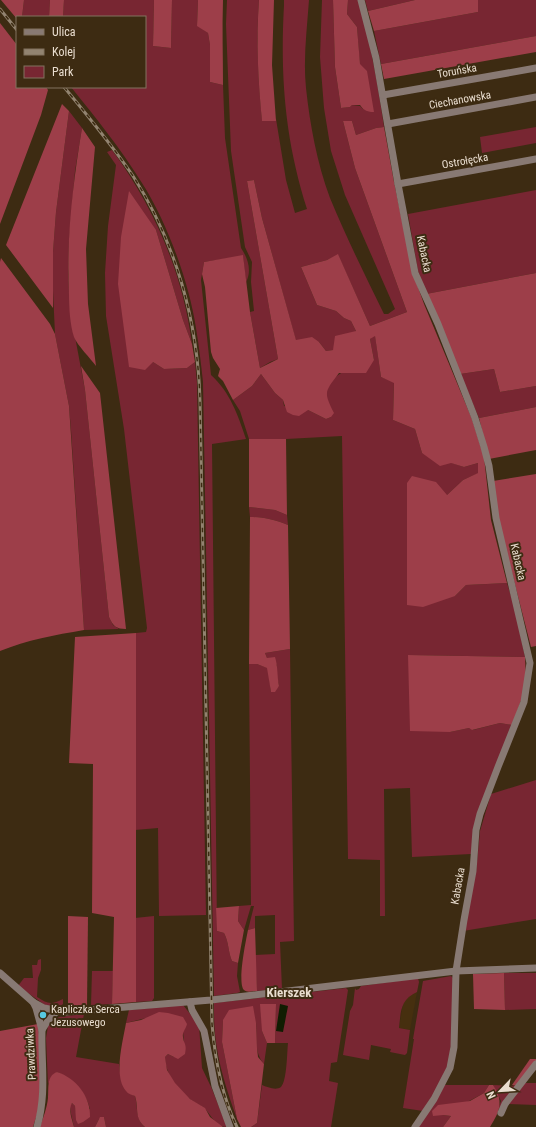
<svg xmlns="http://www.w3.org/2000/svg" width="536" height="1127" viewBox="0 0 536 1127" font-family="'Roboto Condensed',sans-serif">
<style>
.built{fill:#462f0f}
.green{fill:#782632}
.forest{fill:#9d3e49}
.water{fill:#111d02}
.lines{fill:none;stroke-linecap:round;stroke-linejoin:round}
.street{stroke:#887973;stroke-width:7}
.rail-casing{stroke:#928370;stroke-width:3}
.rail{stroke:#3d2b12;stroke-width:1.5;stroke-dasharray:4.5;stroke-linecap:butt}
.poi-dot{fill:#57c9e2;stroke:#3d2b12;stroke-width:1.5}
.labels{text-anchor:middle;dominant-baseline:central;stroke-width:4;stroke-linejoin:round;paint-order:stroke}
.street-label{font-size:11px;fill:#e9ddcf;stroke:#3d2b12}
.poi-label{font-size:11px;fill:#e9ddcf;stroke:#3d2b12;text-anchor:start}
.quarter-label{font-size:13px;font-weight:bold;fill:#e9ddcf;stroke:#3d2b12}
</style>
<rect width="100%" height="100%" fill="#3d2b12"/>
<!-- built -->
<polygon class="built" points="417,992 410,1030 399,1028 403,1003 409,996"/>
<!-- green -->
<g class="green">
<polygon points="24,0 50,0 49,17 22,17"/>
<path d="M 64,0 L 154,0 L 153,46 L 171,48 L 172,0 L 198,0 L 197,25 L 208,33 L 210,45 L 210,82 L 223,85 L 225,138 L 241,248 C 248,258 252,271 246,282 L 243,256 L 204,262 L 201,280 L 211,375 C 230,392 238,415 246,439 L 212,444 L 217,931 L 224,933 C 229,942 228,952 232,961 L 238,963 L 237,976 L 240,992 L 237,993 L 214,996 L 203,382 C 201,364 199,346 196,328 C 189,282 167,222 142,183 C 121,149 96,118 71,87 L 145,87 L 145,17 L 63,17 Z"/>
<path d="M 227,0 L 259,0 C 256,40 258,80 262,120 L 276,119 L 286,180 L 295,213 L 307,209 C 285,140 280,77 284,5 L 284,0 L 309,0 C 307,29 303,59 306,88 C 310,125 317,163 330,198 C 346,237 365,275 384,314 L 388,314 L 395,309 L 345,195 L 331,151 L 324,108 L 320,57 L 322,0 L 333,0 L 335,67 L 341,108 L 350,107 L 352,105 L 360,106 L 363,109 L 357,27 L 347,14 L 348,0 L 359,0 C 370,42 378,84 384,127 L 376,128 L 356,135 L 352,121 L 343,121 L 355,168 L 407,312 L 370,326 L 338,255 L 327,260 L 301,267 L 317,305 L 336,311 L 344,318 L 351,321 L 356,331 L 333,350 L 326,351 L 319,342 L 296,341 L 262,218 L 254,180 L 247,181 L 278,359 L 270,362 L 260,368 L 250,312 L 254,311 L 251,282 L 252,262 L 245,247 L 231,151 L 226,24 Z"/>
<polygon points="365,0 415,0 368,11"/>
<polygon points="478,0 536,0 536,36 381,64 374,31 478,12"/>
<polygon points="69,111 82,128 75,171 69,241 68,274 70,310 85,390 109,617 113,625 119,629 84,630 71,430 69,406 55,334 53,291 53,252 56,212"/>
<polygon points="536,127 536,143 482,153 480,137"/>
<path d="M 112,150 C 154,207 183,273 192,344 L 183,320 L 156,230 L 153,362 L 164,369 L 187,368 L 195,362 L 197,383 L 206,915 L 159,916 L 158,828 L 135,830 L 136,633 L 146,632 L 147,628 L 124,429 L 106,316 L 105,273 L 108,226 L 116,165 L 107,152 Z"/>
<polygon points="536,190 536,273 426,294 418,271 408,214"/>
<path d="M 375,335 L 381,377 L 394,382 L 393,420 L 415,429 L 422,453 L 464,467 L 478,463 L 479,473 L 463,480 L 446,496 L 455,596 L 466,585 L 507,583 L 515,609 L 525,657 L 408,655 L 450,732 L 469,728 L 473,730 L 500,723 L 512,725 L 471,854 L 412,857 L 410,788 L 384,789 L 385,916 L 380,916 L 380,860 L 348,859 L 342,436 L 286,439 L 249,439 L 240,411 L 233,400 L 252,386 L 261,374 L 275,393 L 283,400 L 284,406 L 308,410 L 326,419 L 331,417 C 330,410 326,402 326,395 C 327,373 357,366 374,360 L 370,339 Z"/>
<polygon points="494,369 500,392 536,386 536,407 479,418 460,374"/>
<path d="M 249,507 L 275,510 L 287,515 L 288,525 C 275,520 264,517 250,517 Z"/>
<polygon points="290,649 294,941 280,942 282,989 257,991 255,955 275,954 275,915 255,916 255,928 248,930 254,906 251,906 244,930 238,921 239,906 251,905 249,664 257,664 268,668 271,692 279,686 276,672 277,665 267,658 265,653"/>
<polygon points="536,780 536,919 463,931 476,872 480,831 491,794"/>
<polygon points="154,916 154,998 152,1001 136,1002 135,918"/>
<path d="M 41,959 L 41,970 L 38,978 L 37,997 C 48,1004 51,1005 63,999 L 63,1004 L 58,1008 L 45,1005 L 18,986 L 24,978 L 33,978 L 32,965 L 37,965 L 38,960 Z"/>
<polygon points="92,971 113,971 112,1004 91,1005"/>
<polygon points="504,973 536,973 536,1009 505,1010"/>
<polygon points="451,976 453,978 453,1028 448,1070 423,1111 403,1108 414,1039 413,1039 423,981"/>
<path d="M 418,978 L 419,982 L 417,992 C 400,1000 401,1011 399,1028 L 410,1030 L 407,1053 L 405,1055 L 390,1052 L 391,1049 L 371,1045 L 369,1060 L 343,1055 L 350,1011 L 353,1005 L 355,988 L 356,990 L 359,989 L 361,986 Z"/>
<path d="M 346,988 L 348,990 L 337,1062 L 331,1063 L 329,1081 L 338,1083 L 331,1127 L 251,1127 L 257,1123 L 262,1085 C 267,1087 276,1091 281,1087 C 287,1081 287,1052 288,1043 L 275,1043 L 276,1004 L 262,1031 L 267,1043 L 264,1064 C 254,1052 257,1038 256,1023 L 223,1020 L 222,1042 L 237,1119 C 227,1091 218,1064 215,1034 C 214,1024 214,1014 214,1003 Z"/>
<path d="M 183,1005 L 199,1025 L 202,1068 L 212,1089 L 227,1127 C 215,1127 211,1114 204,1108 C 199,1104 194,1103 190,1099 C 177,1089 165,1073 165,1057 L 168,1054 L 174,1057 L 184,1041 L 183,1032 L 146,1018 L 126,1023 L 129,1010 Z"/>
<path d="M 84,1014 L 76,1057 L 119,1064 C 120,1076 122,1091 135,1096 C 138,1106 135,1119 145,1127 L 106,1127 L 104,1117 L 99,1119 L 95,1127 L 74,1127 L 71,1114 L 70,1106 L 72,1103 L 75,1106 L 76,1112 L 90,1109 C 85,1091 74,1080 57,1072 L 52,1076 L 48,1084 L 46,1038 L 48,1026 L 59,1017 Z"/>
<polygon points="523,1083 536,1083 536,1105 508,1104"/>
<polygon points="444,1085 489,1085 484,1093 443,1115 451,1116 443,1127 418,1127"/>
<polygon points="493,1085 517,1086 498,1110 501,1101"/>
</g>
<!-- forest -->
<g class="forest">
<polygon points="1,0 24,0 22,17 17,17 17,19"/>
<polygon points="50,0 64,0 63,17 49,17"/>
<polygon points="154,0 172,0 171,48 153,46"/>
<path d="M 198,0 L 223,0 C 222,28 223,57 223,85 L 210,82 L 210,45 L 208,33 L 197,26 Z"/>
<path d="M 259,0 L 274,0 L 272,65 L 276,121 L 262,121 C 258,80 256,41 259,0 Z"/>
<path d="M 333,0 L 348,0 L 347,14 L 357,27 L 360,64 L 367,71 L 374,112 C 368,112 364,111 360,105 L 352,105 L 350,107 L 341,108 L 335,67 Z"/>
<polygon points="415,0 478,0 478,12 374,31 368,11"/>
<polygon points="0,23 17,45 17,87 46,87 48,90 41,115 0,224"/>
<polygon points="536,36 536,52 384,79 381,64"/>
<polygon points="62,104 69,111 56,212 53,252 53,308 6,245"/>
<path d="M 343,121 L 352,121 L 356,135 L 376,128 L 384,127 L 394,182 L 413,273 L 424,304 L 472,419 L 484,457 L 491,520 L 507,583 L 466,585 L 455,596 L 423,607 L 407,605 L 407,483 L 412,476 L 436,482 L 447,495 L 463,480 L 478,473 L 478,463 L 464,467 L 451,463 L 440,466 L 422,453 L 415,429 L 393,420 L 394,383 L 381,377 L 375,336 L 370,339 L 374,360 L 366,373 L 339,373 C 325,392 323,391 334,413 L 331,417 L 326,419 L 308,410 L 299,416 L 293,415 L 287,412 L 283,400 L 275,393 L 261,374 L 252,386 L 233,400 L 223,381 L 218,376 L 220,369 L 213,358 L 211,352 L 205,287 L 202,274 L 204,262 L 243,255 L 250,312 L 260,368 L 278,359 L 247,181 L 254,180 L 262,218 L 296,340 L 312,337 L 319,342 L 326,351 L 333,350 L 335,336 L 356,331 L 351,321 L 344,318 L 336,311 L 317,305 L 301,267 L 327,260 L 338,254 L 370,326 L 407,312 L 355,168 Z"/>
<path d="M 82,128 L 95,147 L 86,249 L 88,304 L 96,366 C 91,359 77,345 74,337 C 70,325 69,307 69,295 C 66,239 73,183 82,128 Z"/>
<polygon points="129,191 156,230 183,320 192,344 195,362 187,368 164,369 153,362 145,370 129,367 118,284 121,237"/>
<path d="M 1,258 L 50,324 L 55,334 L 69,406 L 84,630 C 55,635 27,640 0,651 L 0,262 Z"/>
<polygon points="536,273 536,386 500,392 494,369 460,374 426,294"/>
<path d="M 81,366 L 100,393 L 126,629 C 116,629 113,626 109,617 L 85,390 Z"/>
<polygon points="536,407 536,450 489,459 479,418"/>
<polygon points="249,439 286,439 287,515 275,510 249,507"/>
<polygon points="536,474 536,646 531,647 500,526 493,481"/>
<path d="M 250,517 C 264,517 275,520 288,525 L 290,649 L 265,653 L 267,658 L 275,657 C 278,666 277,676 279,686 L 275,692 L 271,692 L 267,668 L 257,664 L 249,664 Z"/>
<polygon points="136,633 136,1002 112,1004 114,917 92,913 93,764 69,763 75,637"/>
<polygon points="408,655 525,657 526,678 522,698 512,725 500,723 472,730 469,728 450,732 410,731"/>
<path d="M 239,906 L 238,921 L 244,930 L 238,963 L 232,961 C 228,952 229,942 224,933 L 217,931 L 216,908 Z"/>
<polygon points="68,916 88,917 87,1007 69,1008 68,1004"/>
<path d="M 255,928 L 257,991 C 253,991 247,993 244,990 C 237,983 246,940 248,930 Z"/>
<polygon points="504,973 505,1010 474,1009 473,974"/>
<polygon points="260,1004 276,1004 275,1043 267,1043 262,1031"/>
<polygon points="253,1006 256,1023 257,1048 258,1057 264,1064 257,1123 251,1127 241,1127 237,1119 222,1042 223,1020 229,1010"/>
<path d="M 159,1012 L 168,1013 L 183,1017 L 187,1024 C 186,1029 182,1032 183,1037 C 184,1045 187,1043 185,1054 L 178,1059 L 168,1054 L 165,1057 L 167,1070 L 175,1083 L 190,1099 L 205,1108 L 210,1117 L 223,1127 L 145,1127 C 134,1118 139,1108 135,1096 C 132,1095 128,1094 126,1091 C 113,1076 123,1041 126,1023 L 141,1020 Z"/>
<polygon points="38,1024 43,1076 39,1108 33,1127 0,1127 0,1031"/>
<polygon points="530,1059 536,1059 536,1061 517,1086 512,1085"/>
<path d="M 57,1072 C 76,1078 91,1097 90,1117 L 83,1122 L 78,1124 L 76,1120 L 75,1106 L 72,1103 C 68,1110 72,1119 74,1127 L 40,1127 C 43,1118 47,1108 48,1098 C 49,1089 46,1076 57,1072 Z"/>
<path d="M 489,1085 L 493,1085 C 504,1101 500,1111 490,1127 L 443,1127 L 451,1116 L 443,1115 L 433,1116 L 432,1111 L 438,1105 L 470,1101 L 484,1093 Z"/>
<polygon points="100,1117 104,1117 106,1127 95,1127"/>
</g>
<!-- water -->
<polygon class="water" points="280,1004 288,1006 283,1032 276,1031"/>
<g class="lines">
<!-- street -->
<g class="street">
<polyline points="361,0 376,58 398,184 415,273 438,324 475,418 484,447 489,466 496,518 530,663 524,702 498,767 480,814 476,830 473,871 464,920 456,971 454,1047 450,1068 434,1099 415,1127"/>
<polyline points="383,95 536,68"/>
<polyline points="388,124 536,97"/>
<polyline points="398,184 536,159"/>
<path d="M 0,973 L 33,1002 L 36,1008 L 42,1030 C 41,1064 47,1093 37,1127"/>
<polyline points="33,1002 44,1008 65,1012 211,1000 456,971 536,968"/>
<polyline points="190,1002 192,1010 204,1031 215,1086 230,1127"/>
<polyline points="42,1030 47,1022 57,1011"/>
<polyline points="501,1113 505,1104 536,1064"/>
</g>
<defs>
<g id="rail">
<polyline points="0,9 17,30"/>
<path d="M 64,87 C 88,116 112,145 133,176 C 176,243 198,322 200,401 L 212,1024 C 215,1060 221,1094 237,1127"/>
</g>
</defs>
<!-- rail casing -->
<use href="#rail" class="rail-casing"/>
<!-- rail -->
<use href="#rail" class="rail"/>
</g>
<!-- markers -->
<circle class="poi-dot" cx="43" cy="1015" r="4"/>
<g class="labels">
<!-- street labels -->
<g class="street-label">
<text transform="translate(457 71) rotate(-10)">Toruńska</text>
<text transform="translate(460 100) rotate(-10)">Ciechanowska</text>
<text transform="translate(465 161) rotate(-10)">Ostrołęcka</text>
<text transform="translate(424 254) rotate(78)">Kabacka</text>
<text transform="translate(518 562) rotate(77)">Kabacka</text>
<text transform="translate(458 886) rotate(-80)">Kabacka</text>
<text transform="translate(31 1054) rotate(-93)">Prawdziwka</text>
</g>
<!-- poi labels -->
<g class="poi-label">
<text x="51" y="1009">Kapliczka Serca<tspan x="51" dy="13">Jezusowego</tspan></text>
</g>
<!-- quarter labels -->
<g class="quarter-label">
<text x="289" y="992">Kierszek</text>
</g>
</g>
<!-- legend -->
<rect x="16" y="16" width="130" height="72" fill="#3d2b12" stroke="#82725e"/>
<rect x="24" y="29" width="20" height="6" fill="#887973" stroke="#82725e"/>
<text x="52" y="36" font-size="12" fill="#e9ddcf">Ulica</text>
<rect x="24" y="49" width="20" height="6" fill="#928370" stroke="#82725e"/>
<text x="52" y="56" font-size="12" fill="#e9ddcf">Kolej</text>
<rect x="24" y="66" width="20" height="12" fill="#782632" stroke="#82725e"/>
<text x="52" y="76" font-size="12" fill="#e9ddcf">Park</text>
<!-- north arrow -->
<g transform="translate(500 1091) rotate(245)" stroke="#3d2b12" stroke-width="3" paint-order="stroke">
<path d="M0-3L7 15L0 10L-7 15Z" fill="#e9ddcf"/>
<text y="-6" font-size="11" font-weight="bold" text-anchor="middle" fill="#e9ddcf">N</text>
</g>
</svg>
